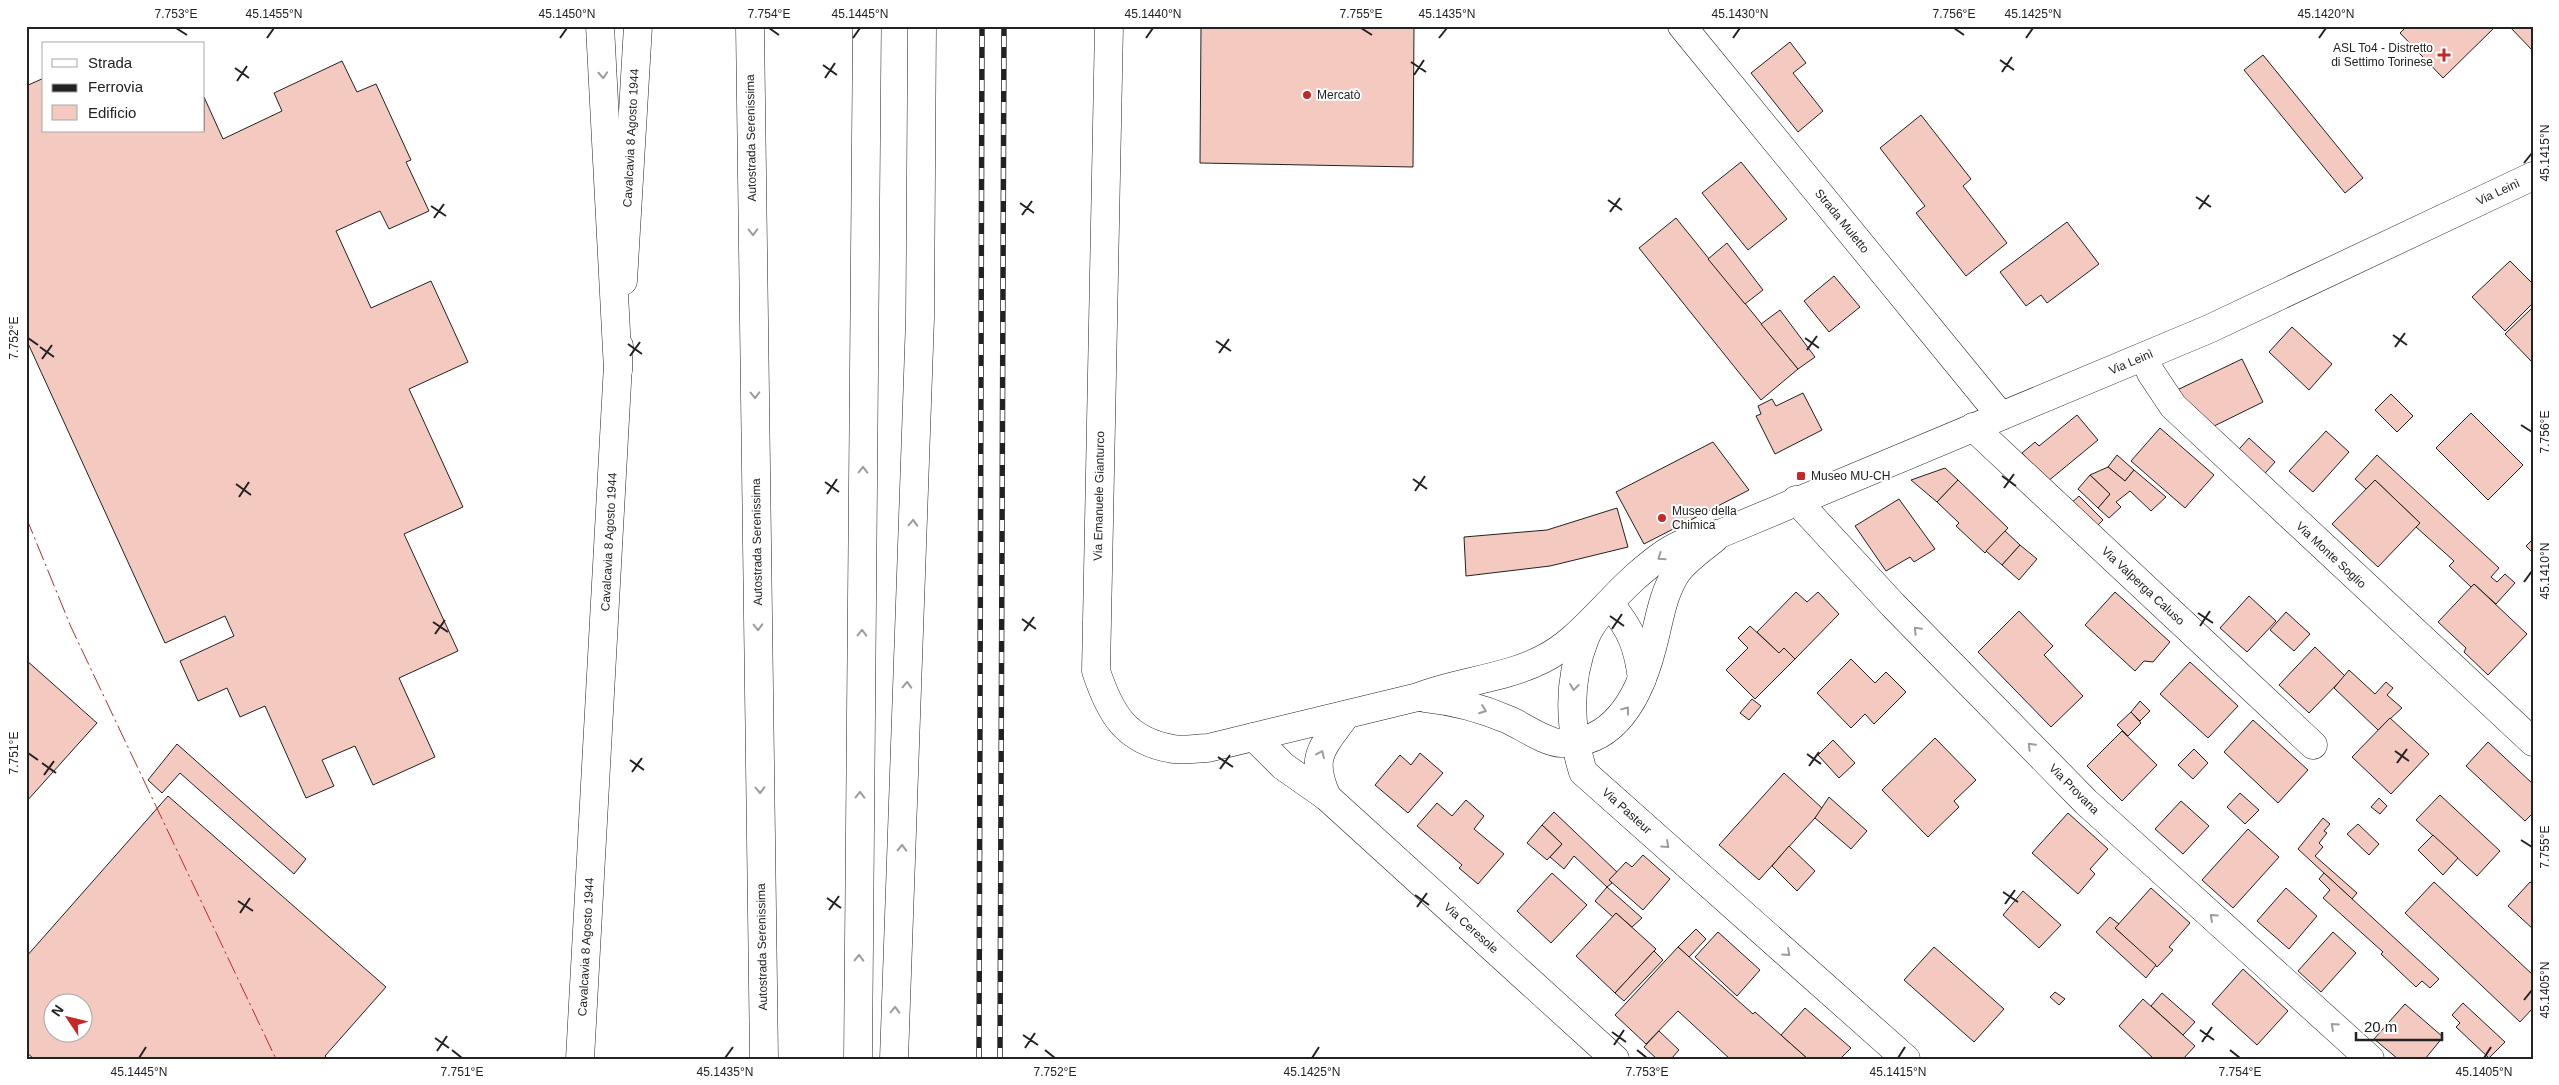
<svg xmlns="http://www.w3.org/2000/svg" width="2559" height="1085" viewBox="0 0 2559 1085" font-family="Arial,sans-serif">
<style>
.building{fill:#f3c9c0;stroke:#222;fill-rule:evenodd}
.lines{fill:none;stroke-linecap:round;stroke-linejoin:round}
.minor-casing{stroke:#222;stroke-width:29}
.major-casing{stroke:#222;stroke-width:29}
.highway-casing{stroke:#222;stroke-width:29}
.minor{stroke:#fff;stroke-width:28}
.major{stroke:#fff;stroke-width:28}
.highway{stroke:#fff;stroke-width:28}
.rail-casing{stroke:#222;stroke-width:5.5}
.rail{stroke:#fff;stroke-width:4;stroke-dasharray:11;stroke-linecap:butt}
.power{stroke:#c62828;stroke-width:1;stroke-dasharray:18 4 2.5 4;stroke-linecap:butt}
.oneway{stroke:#9c9c9c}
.ticks{fill:none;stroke:#222;stroke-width:2}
.poi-dot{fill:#c62828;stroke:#fff;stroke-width:2}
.labels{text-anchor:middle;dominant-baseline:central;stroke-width:4;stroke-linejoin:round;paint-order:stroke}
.poi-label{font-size:12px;fill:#222;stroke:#fff;text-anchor:start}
.street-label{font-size:12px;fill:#222;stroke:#fff}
.neatline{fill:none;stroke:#222;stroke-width:2}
.ticks-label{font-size:12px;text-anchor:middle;fill:#222}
</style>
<rect width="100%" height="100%" fill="#fff"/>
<!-- building -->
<g class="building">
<polygon points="1201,26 1414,26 1413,167 1200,163"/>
<polygon points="2407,26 2496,26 2443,78 2400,33"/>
<polygon points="2509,26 2533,26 2533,51"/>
<polygon points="1790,42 1806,63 1793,73 1823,111 1798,132 1751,73"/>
<polygon points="2263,55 2363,178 2345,193 2244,70"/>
<polygon points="342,61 357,92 376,84 411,160 406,162 429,211 389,229 380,211 336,231 371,308 431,281 468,362 409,389 463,507 404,534 458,651 399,678 435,757 373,785 355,746 322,760 334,786 306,798 265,706 240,717 227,688 198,701 180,661 234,636 225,616 165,643 26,339 26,86 44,78 44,131 204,131 204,97 223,139 282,111 274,93"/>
<polygon points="1921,115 1971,179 1963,186 2007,243 1966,276 1916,213 1925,206 1880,148"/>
<polygon points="1741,162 1787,219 1748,250 1702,193"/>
<polygon points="1676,218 1798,369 1761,400 1639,248"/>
<polygon points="2067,222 2099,264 2047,303 2041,295 2026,306 2000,272"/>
<polygon points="1727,243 1763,290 1745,304 1708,259"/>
<polygon points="2510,261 2533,284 2533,303 2505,331 2472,297"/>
<polygon points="1834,276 1860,307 1829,332 1804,301"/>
<polygon points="2533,307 2533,363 2505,334"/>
<polygon points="1780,310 1815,357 1798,369 1761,324"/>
<polygon points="2292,327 2332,364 2309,390 2269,352"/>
<polygon points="2242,359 2263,402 2206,430 2175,391"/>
<polygon points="1803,393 1822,430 1775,454 1756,416 1761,414 1758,406 1772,399 1776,406"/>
<polygon points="2391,394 2413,416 2397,432 2375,410"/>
<polygon points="2471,413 2523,465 2488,500 2436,448"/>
<polygon points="2077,415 2098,440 2047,482 2022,453 2035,442 2039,446"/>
<polygon points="2160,428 2214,475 2185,508 2131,461"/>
<polygon points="2326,431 2349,452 2313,492 2289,471"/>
<polygon points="2249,438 2275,462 2259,480 2233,456"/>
<polygon points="1713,442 1749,490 1644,544 1616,492"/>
<polygon points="2117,455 2134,470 2125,481 2108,467"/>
<polygon points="2377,455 2499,568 2491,577 2497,582 2505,574 2515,583 2496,604 2474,584 2471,587 2449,566 2454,561 2416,527 2420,523 2375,480 2366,489 2355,479"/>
<polygon points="2108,467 2125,481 2134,470 2166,497 2151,511 2130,491 2116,502 2121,507 2109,518 2098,508 2110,494 2090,475"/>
<polygon points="1945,468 1958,480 1937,502 1911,480"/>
<polygon points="2090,475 2110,494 2098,508 2078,489"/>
<polygon points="1958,480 2008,528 1985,553 1956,526 1959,523 1937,502"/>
<polygon points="2375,480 2420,523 2378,567 2332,524"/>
<polygon points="2079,496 2103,520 2094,529 2068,506"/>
<polygon points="1899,499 1935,549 1914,562 1910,557 1886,571 1855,526"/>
<polygon points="1617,508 1628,547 1550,566 1466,576 1464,537 1547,530"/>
<polygon points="2005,531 2020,545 2002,565 1986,551"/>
<polygon points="2533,539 2533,553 2526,546"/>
<polygon points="2020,545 2037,559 2019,580 2002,565"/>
<polygon points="2474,584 2527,634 2488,675 2464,652 2466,648 2438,622"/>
<polygon points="1796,592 1807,602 1818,592 1839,614 1795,659 1784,648 1779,653 1757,632"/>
<polygon points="2115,592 2170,642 2153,662 2144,661 2135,671 2085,625"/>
<polygon points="2249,596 2276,621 2247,652 2220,628"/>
<polygon points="2019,611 2053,646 2044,655 2083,696 2051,727 1978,652"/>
<polygon points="2286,612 2310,634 2294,651 2270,630"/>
<polygon points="1750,626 1779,653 1784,648 1795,659 1755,699 1726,670 1748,648 1738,638"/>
<polygon points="2315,647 2345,676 2309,713 2279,685"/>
<polygon points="1851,659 1875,683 1886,672 1906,692 1874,724 1865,714 1851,728 1817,693"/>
<polygon points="26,660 97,723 26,802"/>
<polygon points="2190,662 2238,706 2208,738 2160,694"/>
<polygon points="2349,670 2375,694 2386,682 2393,688 2387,695 2402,708 2378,730 2334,688"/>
<polygon points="1752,699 1761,706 1749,720 1740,713"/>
<polygon points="2140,701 2150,711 2140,721 2131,712"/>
<polygon points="2131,712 2141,723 2128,736 2117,725"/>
<polygon points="2390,718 2429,754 2391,794 2352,757"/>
<polygon points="2253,720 2308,770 2278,803 2224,752"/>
<polygon points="2122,731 2157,765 2122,801 2087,766"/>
<polygon points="1935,738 1976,780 1954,801 1959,807 1928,837 1882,790"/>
<polygon points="1833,740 1855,763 1839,778 1818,755"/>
<polygon points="2488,742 2533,784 2533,813 2525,821 2466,766"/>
<polygon points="177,744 306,859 294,874 180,773 162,793 148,780"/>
<polygon points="2194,749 2208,763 2193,779 2178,765"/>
<polygon points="1420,753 1443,773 1408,813 1375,785 1400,755 1411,765"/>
<polygon points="1784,773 1823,809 1759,880 1719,845"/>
<polygon points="2240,793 2259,810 2245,824 2227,807"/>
<polygon points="2440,795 2500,851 2477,876 2416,820"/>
<path d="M 168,796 L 386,987 L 325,1056 L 328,1059 L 34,1059 L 26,1052 L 26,957 ZM 52,1002 L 82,1002 L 82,1032 L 52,1032 Z"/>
<polygon points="1829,797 1867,831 1851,849 1815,818"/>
<polygon points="2379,798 2387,806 2380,814 2371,807"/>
<polygon points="1466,800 1484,816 1474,829 1504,854 1478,884 1459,868 1462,865 1417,826 1437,803 1452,816"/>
<polygon points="2181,801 2209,826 2183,854 2155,829"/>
<polygon points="1554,812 1617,872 1609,880 1612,883 1607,887 1574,856 1564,869 1550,857 1562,844 1542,825"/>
<polygon points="2068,813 2108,849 2090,869 2095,874 2078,894 2032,853"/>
<polygon points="2323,818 2330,824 2324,831 2327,833 2319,843 2323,847 2315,856 2357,893 2352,899 2298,849"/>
<polygon points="2358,824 2379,844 2369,855 2347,834"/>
<polygon points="1542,825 1562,844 1547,860 1527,843"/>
<polygon points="2248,829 2279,857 2233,908 2202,880"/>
<polygon points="2433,835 2458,858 2443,875 2418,850"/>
<polygon points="1789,846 1815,871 1797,891 1772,866"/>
<polygon points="1643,855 1670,879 1643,910 1609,880 1626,862 1632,867"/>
<polygon points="1552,873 1587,905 1551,943 1517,911"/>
<polygon points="2324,873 2439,979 2430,988 2422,981 2416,987 2381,954 2383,952 2323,898 2330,890 2319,879"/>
<polygon points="2434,882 2533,975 2533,1008 2520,1022 2405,913"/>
<polygon points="2530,882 2533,884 2533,929 2508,906"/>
<polygon points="1607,887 1642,918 1632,927 1616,913 1613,917 1595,901"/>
<polygon points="2151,888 2190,923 2169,947 2173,950 2157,967 2115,928"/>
<polygon points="2286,888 2317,916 2289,949 2257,921"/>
<polygon points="2023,891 2061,925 2039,948 2003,915"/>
<polygon points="1616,913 1656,949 1615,993 1576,956"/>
<polygon points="2110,917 2119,924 2115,928 2156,965 2146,978 2096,932"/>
<polygon points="1696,929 1706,939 1689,957 1678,947"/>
<polygon points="1718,932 1760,970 1737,996 1695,957"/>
<polygon points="2333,932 2356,953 2321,992 2298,971"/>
<polygon points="1678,947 1753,1014 1755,1012 1808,1059 1730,1059 1678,1011 1646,1044 1615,1015"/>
<polygon points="1934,947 2004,1009 1974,1042 1904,980"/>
<polygon points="1654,951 1663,960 1624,1001 1615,993"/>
<polygon points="2243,969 2288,1011 2257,1045 2212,1004"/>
<polygon points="2055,992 2065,999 2059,1005 2050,997"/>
<polygon points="2162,993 2195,1022 2183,1035 2151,1006"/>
<polygon points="2143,999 2195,1046 2183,1059 2154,1059 2119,1026"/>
<polygon points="2463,1003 2505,1042 2489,1058 2456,1027 2460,1023 2452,1015"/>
<polygon points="2405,1004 2443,1037 2425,1059 2398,1059 2374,1039"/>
<polygon points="1805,1008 1851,1048 1840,1059 1808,1059 1781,1035"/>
<polygon points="1659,1031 1679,1050 1671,1059 1657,1059 1644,1047"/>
</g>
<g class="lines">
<defs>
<g id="minor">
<path d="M 1109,26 L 1096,671 C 1110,713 1125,741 1173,749 C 1184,751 1197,748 1208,748 L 1418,697 C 1458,681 1504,679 1543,659 C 1569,646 1589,623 1609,603 C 1631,629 1638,646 1642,679"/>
<polyline points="1682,26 2001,416"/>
<polyline points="2144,357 2151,373 2173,406 2533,742"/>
<polyline points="1973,427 2313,745"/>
<polyline points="1796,500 1893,605 2086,802 2370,1059"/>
<path d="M 1425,698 C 1455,701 1481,708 1509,720 C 1522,726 1547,743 1561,743 C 1616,745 1640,694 1652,648 C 1659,623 1662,594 1677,572 C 1687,559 1701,549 1714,539"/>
<polyline points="1254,737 1283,766 1327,797 1615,1059"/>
<path d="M 1327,797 C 1309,757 1322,748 1346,715"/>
<path d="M 1906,1059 L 1583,772 C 1569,727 1567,683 1585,638 C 1593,617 1619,592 1635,577 C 1649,565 1665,551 1682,544 C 1694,538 1709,536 1722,533 L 2209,329 L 2533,176"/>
</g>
<g id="major">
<polyline points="623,281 638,26"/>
<polyline points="580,1059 619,346"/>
</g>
<g id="highway">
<polyline points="600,26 618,370"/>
<polyline points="750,26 764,1059"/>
<polyline points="858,1059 867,26"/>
<polyline points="894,1059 920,318 922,26"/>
</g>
</defs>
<!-- minor casing -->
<use href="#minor" class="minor-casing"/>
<!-- major casing -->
<use href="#major" class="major-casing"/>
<!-- highway casing -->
<use href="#highway" class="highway-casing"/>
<!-- minor -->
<use href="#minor" class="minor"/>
<!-- major -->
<use href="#major" class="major"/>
<!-- highway -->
<use href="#highway" class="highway"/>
<defs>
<g id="rail">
<polyline points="979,1059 982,26"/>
<polyline points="1000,1059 1004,26"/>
</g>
</defs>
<!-- rail casing -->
<use href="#rail" class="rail-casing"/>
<!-- rail -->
<use href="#rail" class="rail"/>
<!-- power -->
<polyline class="power" points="26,517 71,627 276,1059"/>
</g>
<!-- one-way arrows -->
<defs><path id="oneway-chevron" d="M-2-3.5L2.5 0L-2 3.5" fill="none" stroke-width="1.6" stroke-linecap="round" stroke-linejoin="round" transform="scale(1.25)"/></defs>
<g class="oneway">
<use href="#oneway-chevron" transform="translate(603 75) rotate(87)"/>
<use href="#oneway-chevron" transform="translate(753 232) rotate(89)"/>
<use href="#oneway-chevron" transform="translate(755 395) rotate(89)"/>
<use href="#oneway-chevron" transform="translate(863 470) rotate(-89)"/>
<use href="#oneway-chevron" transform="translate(913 523) rotate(-88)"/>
<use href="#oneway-chevron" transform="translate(1661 557) rotate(145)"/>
<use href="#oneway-chevron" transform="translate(758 627) rotate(89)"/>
<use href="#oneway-chevron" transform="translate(1917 630) rotate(-134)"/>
<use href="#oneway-chevron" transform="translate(862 633) rotate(-89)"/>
<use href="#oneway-chevron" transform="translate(907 685) rotate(-88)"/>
<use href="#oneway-chevron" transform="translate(1574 687) rotate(97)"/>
<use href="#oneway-chevron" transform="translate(1483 710) rotate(20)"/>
<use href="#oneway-chevron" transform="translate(1626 710) rotate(-53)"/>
<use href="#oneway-chevron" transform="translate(2031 746) rotate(-134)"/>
<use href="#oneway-chevron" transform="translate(1321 754) rotate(-65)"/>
<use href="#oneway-chevron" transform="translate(760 790) rotate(89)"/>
<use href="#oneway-chevron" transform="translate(860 795) rotate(-89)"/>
<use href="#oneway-chevron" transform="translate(1666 845) rotate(42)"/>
<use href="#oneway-chevron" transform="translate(902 848) rotate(-88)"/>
<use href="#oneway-chevron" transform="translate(2213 917) rotate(-138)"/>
<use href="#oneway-chevron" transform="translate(1787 953) rotate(42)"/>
<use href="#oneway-chevron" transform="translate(859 958) rotate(-89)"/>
<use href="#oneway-chevron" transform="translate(895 1010) rotate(-88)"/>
<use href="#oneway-chevron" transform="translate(2334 1026) rotate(-138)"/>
</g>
<!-- ticks -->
<path class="ticks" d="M 176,28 L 187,35M 769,28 L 779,35M 1361,28 L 1372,35M 1954,28 L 1964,35M 267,38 L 274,28M 560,38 L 567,28M 853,38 L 860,28M 1146,38 L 1153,28M 1439,38 L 1447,28M 1733,38 L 1740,28M 2026,38 L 2033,28M 2319,38 L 2326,28M 2000,60 L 2014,70M 1411,62 L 1426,72M 823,65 L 837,75M 235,68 L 249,78M 2002,72 L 2012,57M 1414,75 L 1424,60M 825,78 L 835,63M 237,81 L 247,66M 2524,163 L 2532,153M 2196,197 L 2211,207M 1608,200 L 1622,210M 1020,203 L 1034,213M 431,206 L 446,216M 2199,209 L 2209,195M 1610,212 L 1620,198M 1022,215 L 1032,201M 434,218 L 444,204M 2393,335 L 2407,345M 28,338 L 38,345M 1805,338 L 1819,348M 1216,341 L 1231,351M 628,344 L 642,354M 40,347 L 54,357M 2395,347 L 2405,333M 1807,350 L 1817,336M 1219,353 L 1229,339M 630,356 L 640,342M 42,359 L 52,345M 2521,425 L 2532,432M 2002,476 L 2016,486M 1413,479 L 1427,489M 825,482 L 839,492M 236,484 L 251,495M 2004,488 L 2014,474M 1415,491 L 1425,476M 827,494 L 837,479M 239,497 L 249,482M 2524,582 L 2532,571M 2198,613 L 2213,623M 1610,616 L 1624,626M 1022,619 L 1036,629M 433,622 L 448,632M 2200,626 L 2210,611M 1612,629 L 1622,614M 1024,631 L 1034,617M 435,634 L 445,620M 2395,751 L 2409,761M 28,753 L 38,760M 1807,754 L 1821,764M 1218,757 L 1233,767M 630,760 L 644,770M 42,763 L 56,773M 2397,763 L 2407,749M 1809,766 L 1819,752M 1220,769 L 1230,755M 632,772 L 642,758M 44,775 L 54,761M 2521,840 L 2532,847M 2003,892 L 2018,902M 1415,895 L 1429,905M 827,898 L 841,908M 238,901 L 253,911M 2005,904 L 2015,890M 1417,907 L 1427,893M 829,910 L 839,896M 240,913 L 250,898M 2524,1000 L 2532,990M 2200,1030 L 2214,1040M 1612,1032 L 1626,1042M 1023,1035 L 1038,1045M 435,1038 L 449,1048M 2202,1042 L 2212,1027M 1614,1045 L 1624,1030M 1025,1048 L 1035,1033M 452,1050 L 462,1058M 1045,1050 L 1055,1058M 1637,1050 L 1647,1058M 2230,1050 L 2240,1058M 437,1051 L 447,1036M 139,1058 L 146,1047M 725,1058 L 733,1047M 1312,1058 L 1319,1047M 1898,1058 L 1905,1047M 2484,1058 L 2491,1047"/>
<!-- markers -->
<g class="poi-dot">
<path d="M2441.5 47.5h5v5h5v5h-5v5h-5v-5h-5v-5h5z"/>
<circle cx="1307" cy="95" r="5"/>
<rect x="1796" y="471" width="10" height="10" rx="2.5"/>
<circle cx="1662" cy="518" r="5"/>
</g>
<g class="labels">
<!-- poi labels -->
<g class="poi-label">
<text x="2433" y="48" text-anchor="end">ASL To4 - Distretto<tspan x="2433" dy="14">di Settimo Torinese</tspan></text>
<text x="1317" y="95">Mercatò</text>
<text x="1811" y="476">Museo MU-CH</text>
<text x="1672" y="511">Museo della<tspan x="1672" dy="14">Chimica</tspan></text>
</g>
<!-- street labels -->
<g class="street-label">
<text transform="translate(631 138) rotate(-87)">Cavalcavia 8 Agosto 1944</text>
<text transform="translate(751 138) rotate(-91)">Autostrada Serenissima</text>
<text transform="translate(2498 192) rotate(-25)">Via Leinì</text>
<text transform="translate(1842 221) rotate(51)">Strada Muletto</text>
<text transform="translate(2131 362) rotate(-23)">Via Leinì</text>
<text transform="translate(1099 496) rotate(-89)">Via Emanuele Gianturco</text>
<text transform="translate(609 542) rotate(-87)">Cavalcavia 8 Agosto 1944</text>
<text transform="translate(757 542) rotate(-91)">Autostrada Serenissima</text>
<text transform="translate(2331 555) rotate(43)">Via Monte Soglio</text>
<text transform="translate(2143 586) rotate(43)">Via Valperga Caluso</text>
<text transform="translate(2074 789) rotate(45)">Via Provana</text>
<text transform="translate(1627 811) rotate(42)">Via Pasteur</text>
<text transform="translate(1471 928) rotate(42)">Via Ceresole</text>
<text transform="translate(586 947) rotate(-87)">Cavalcavia 8 Agosto 1944</text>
<text transform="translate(762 947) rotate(-91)">Autostrada Serenissima</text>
</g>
</g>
<!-- border -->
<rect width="2559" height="1085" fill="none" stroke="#ffffff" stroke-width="55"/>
<!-- legend -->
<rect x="42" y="42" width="162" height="90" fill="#ffffff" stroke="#a7a7a7"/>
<rect x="52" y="59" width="25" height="8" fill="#ffffff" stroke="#a7a7a7"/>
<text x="88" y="68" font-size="15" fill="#222222">Strada</text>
<rect x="52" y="84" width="25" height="8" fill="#222222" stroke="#a7a7a7"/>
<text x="88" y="92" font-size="15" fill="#222222">Ferrovia</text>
<rect x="52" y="105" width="25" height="15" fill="#f3c9c0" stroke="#a7a7a7"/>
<text x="88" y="118" font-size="15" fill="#222222">Edificio</text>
<!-- north arrow -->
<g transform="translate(68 1018) rotate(305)"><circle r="24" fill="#ffffff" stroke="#a7a7a7"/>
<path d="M0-4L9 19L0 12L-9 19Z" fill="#c62828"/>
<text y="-8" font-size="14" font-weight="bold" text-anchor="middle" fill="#222222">N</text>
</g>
<!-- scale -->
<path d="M2356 1032v8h86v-8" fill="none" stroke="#222222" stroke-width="2.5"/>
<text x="2364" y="1032" font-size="15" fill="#222222" stroke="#ffffff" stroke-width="4" paint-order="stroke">20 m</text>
<rect x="28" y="28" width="2504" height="1030" class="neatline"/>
<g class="ticks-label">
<text x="176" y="18">7.753°E</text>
<text x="274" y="18">45.1455°N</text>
<text x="567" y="18">45.1450°N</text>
<text x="769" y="18">7.754°E</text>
<text x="860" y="18">45.1445°N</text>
<text x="1153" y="18">45.1440°N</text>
<text x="1361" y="18">7.755°E</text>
<text x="1447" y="18">45.1435°N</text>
<text x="1740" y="18">45.1430°N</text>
<text x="1954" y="18">7.756°E</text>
<text x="2033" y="18">45.1425°N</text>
<text x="2326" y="18">45.1420°N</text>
<text transform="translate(2545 153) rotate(-90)" y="4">45.1415°N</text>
<text transform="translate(14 338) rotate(-90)" y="4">7.752°E</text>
<text transform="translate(2545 432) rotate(-90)" y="4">7.756°E</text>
<text transform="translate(2545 571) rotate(-90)" y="4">45.1410°N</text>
<text transform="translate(14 753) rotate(-90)" y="4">7.751°E</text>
<text transform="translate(2545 847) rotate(-90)" y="4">7.755°E</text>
<text transform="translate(2545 990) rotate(-90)" y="4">45.1405°N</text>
<text x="139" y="1076">45.1445°N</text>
<text x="462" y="1076">7.751°E</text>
<text x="725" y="1076">45.1435°N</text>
<text x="1055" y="1076">7.752°E</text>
<text x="1312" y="1076">45.1425°N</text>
<text x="1647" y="1076">7.753°E</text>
<text x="1898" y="1076">45.1415°N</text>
<text x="2240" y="1076">7.754°E</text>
<text x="2484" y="1076">45.1405°N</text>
</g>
</svg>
